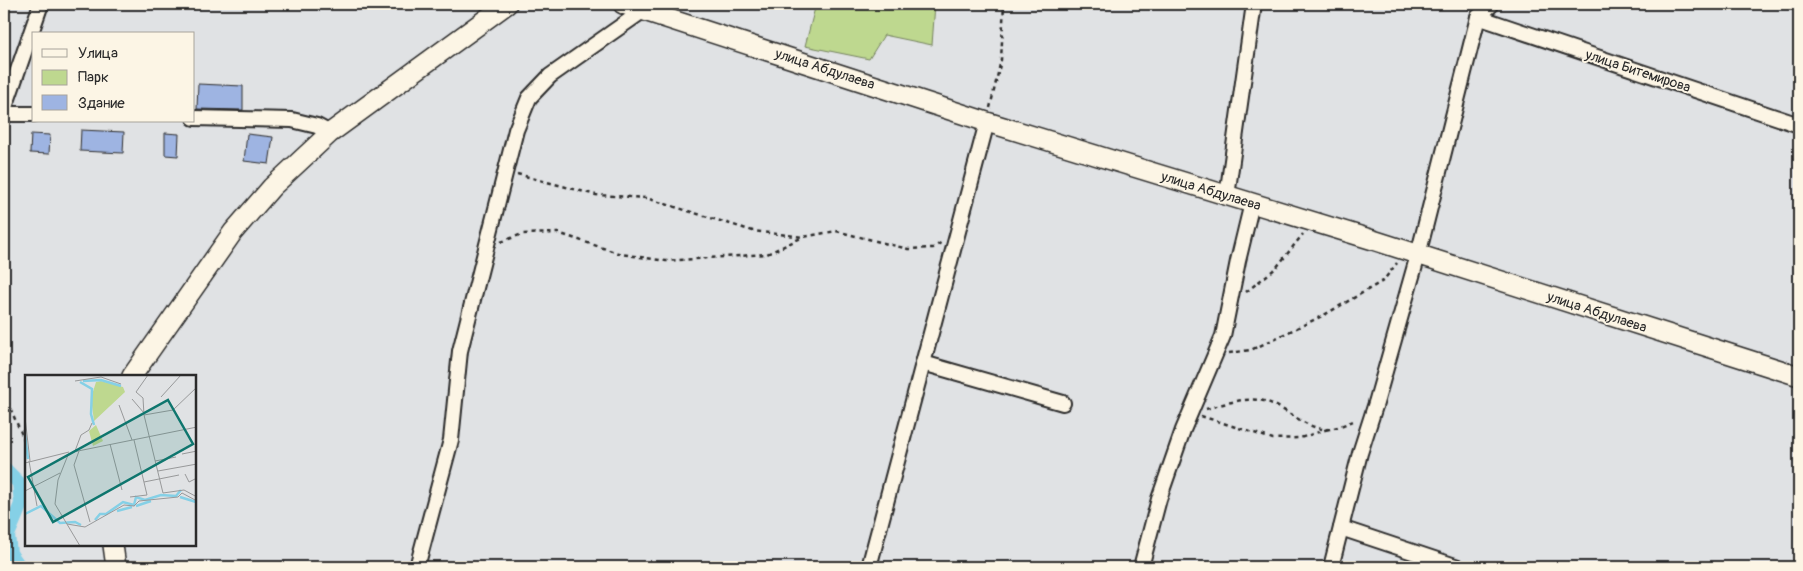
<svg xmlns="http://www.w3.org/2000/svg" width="1803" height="571" viewBox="0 0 1803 571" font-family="Pangolin,sans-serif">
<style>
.green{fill:#bed88f;stroke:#74825d}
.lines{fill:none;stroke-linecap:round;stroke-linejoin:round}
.canal{stroke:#85d0e6;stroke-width:14}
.building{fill:#9eb4e2;stroke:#2b2b2b}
.street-casing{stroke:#2b2b2b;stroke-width:18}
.secondary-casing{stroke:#2b2b2b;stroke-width:22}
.path{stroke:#2b2b2b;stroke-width:2.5;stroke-dasharray:4 4;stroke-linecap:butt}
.street{stroke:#fcf5e5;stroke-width:14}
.secondary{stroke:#fcf5e5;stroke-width:19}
.labels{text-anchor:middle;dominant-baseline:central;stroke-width:4;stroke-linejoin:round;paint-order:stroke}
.street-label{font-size:14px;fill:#2b2b2b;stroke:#fcf5e5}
.inset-river{fill:none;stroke:#85d0e6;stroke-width:2.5}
.inset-road{fill:none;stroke:#98999a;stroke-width:1}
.view{fill:#0f766e;fill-opacity:0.15;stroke:#0f766e;stroke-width:2.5}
.inset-edge{fill:none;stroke:#2b2b2b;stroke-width:2.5}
</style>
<rect width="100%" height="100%" fill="#e0e2e4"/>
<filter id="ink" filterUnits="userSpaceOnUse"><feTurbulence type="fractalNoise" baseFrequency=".02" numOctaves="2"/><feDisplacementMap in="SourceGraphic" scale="10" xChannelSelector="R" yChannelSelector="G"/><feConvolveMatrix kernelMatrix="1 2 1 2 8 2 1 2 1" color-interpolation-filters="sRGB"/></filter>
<g filter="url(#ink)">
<!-- green -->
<polygon class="green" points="816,4 935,4 932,45 884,35 869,59 805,46"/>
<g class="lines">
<!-- canal -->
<polyline class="canal" points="4,468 19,483 21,504 8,535 10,553 20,567"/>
</g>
<!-- building -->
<g class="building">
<polygon points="198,84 243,86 243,110 197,109"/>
<polygon points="81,130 124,132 123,153 80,151"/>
<polygon points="165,133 179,134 178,156 165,155"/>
<polygon points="31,134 50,135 49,154 30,153"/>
<polygon points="247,134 273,137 269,164 244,161"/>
</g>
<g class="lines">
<defs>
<g id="street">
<polyline points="1478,17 1799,125"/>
<polyline points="4,110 41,4"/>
<polyline points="4,114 34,114"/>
<polyline points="194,118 292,120 317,126 330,133"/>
<polyline points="1227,196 1254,4"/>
<polyline points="923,363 1063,403"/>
<polyline points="1341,528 1458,567"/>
<polyline points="417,567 451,440 460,351 516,130 529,98 550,76 644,10"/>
<polyline points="869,567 987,122"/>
<polyline points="1141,567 1159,499 1183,430 1223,336 1238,261 1252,203"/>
<polyline points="1331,567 1360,453 1376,403 1418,255 1478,17 1492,4"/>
</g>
<g id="secondary">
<polyline points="623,4 987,122 1373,240 1799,376"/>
<polyline points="132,376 233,232 272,187 330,133 507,4"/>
<polyline points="113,545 116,567"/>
</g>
</defs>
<!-- street casing -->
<use href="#street" class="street-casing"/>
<!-- secondary casing -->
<use href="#secondary" class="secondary-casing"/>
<!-- path -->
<g class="path">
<polyline points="990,108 1001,60 1004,4"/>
<polyline points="517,174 596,195 646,198 753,231 803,237 836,231 908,249 933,248 942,242"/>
<polyline points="501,242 522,234 558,233 621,254 666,261 767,254 801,238"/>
<polyline points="1246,292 1276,268 1303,234"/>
<polyline points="1229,353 1251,350 1324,315 1383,281 1397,263"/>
<polyline points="4,394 26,444"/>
<path d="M 1206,409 C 1223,404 1241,398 1259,400 C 1283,403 1306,432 1330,429 C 1339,427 1348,423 1356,420"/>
<polyline points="1201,416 1273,439 1300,438 1328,429"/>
</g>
<!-- street -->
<use href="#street" class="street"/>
<!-- secondary -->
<use href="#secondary" class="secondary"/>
</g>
</g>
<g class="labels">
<!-- street labels -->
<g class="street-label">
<text transform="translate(825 69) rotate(18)">улица Абдулаева</text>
<text transform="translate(1638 71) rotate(18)">улица Битемирова</text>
<text transform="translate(1211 191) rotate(17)">улица Абдулаева</text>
<text transform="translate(1597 312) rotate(18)">улица Абдулаева</text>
</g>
</g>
<!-- overview -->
<g transform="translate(25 375)">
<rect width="171" height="171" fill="#e0e2e4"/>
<path d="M 76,6 L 98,12 L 100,17 L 69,46 L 66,23 L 71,7 ZM 71,50 L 78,66 L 68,71 L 64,56 Z" fill="#bed88f"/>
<path class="inset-river" d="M 58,6 L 76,5 L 96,11M 55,7 L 67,14 L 66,39 L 69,50M 0,60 L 3,84M 155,122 L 171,127M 111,131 L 126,126M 92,136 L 107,132M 0,139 L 16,131 L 35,148 L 50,147 L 56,150M 70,145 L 75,139 L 81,139 L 98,127 L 109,130 L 111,122 L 120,125 L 136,120 L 151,121 L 156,115"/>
<path class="inset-road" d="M 123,0 L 111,17 L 118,23 L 119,40 L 138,118 L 159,115 L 172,122M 50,6 L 76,2 L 96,9M 136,22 L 156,0M 107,24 L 119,38M 94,30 L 107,65M 119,40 L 148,35 L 172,12M 0,42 L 5,86M 85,69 L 97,115M 50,76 L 56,60 L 64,55 L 67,48M 54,76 L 49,90 L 65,147M 157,79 L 172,76M 4,86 L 12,131M 130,86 L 151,82M 0,88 L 44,77M 133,96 L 172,89M 160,99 L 164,107 L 172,103M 119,107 L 154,100M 0,116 L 35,98M 105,122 L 122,120 L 109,65M 42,149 L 60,152 L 99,130 L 109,131 L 114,126 L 153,122 L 157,118 L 172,126M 55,171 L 30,129 L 33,105 L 43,80 L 48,77 L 172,52"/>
<path class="view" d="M 143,25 L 168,69 L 28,147 L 3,102 Z"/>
<rect width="171" height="171" class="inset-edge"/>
</g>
<!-- margin -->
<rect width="1803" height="571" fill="none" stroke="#fcf5e5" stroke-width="20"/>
<rect x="10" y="10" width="1783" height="551" fill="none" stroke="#2b2b2b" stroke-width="2" filter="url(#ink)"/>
<!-- legend -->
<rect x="32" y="32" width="162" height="90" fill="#fcf5e5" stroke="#a8a49b"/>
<rect x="42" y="49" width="25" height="8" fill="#fcf5e5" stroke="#a8a49b"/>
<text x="78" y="58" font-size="15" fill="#2b2b2b">Улица</text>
<rect x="42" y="70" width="25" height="15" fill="#bed88f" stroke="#a8a49b"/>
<text x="78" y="82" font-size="15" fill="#2b2b2b">Парк</text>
<rect x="42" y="95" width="25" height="15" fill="#9eb4e2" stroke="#a8a49b"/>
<text x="78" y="108" font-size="15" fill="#2b2b2b">Здание</text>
</svg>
